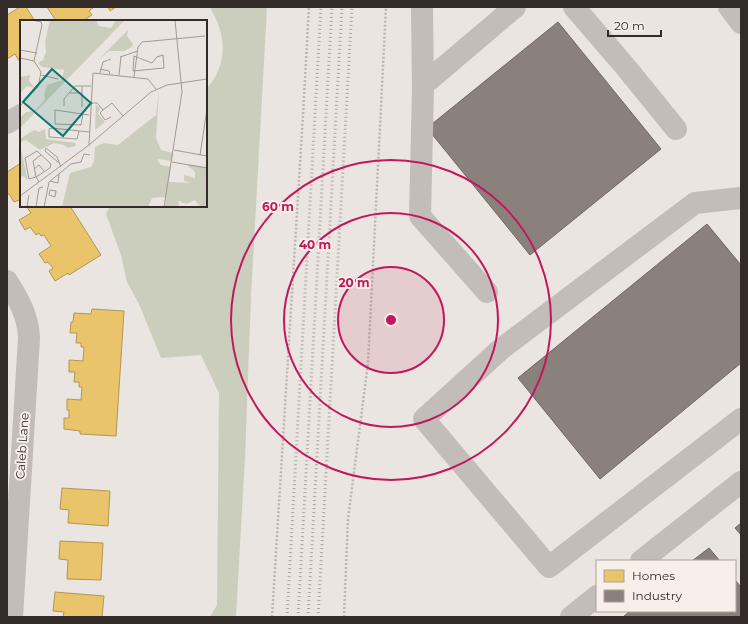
<svg xmlns="http://www.w3.org/2000/svg" width="748" height="624" viewBox="0 0 748 624" font-family="Montserrat,sans-serif">
<style>
.green{fill:#cbcebc}
.homes{fill:#e9c46a;stroke:#b29656}
.industry{fill:#8a817c;stroke:#706763}
.lines{fill:none;stroke-linecap:round;stroke-linejoin:round}
.path{stroke:#bcb6b2;stroke-width:2.5;stroke-dasharray:2 2;stroke-linecap:butt}
.minor{stroke:#c3bdb9;stroke-width:22}
.rail{stroke:#aba6a3;stroke-width:3;stroke-dasharray:1 3;stroke-linecap:butt}
.ring{fill:none;stroke:#c2185b;stroke-width:2}
.labels{text-anchor:middle;dominant-baseline:central;stroke-width:4;stroke-linejoin:round;paint-order:stroke}
.street-label{font-size:12px;fill:#332b28;stroke:#f7efe8}
.inset-road{fill:none;stroke:#a19b96;stroke-width:1}
.view{fill:#0f766e;fill-opacity:0.15;stroke:#0f766e;stroke-width:2}
.inset-edge{fill:none;stroke:#332b28;stroke-width:2}
.centre{fill:#c2185b;stroke:#f7efe8;stroke-width:2}
.ring-label{font-size:12px;text-anchor:middle;font-weight:bold;fill:#c2185b;stroke:#f7efe8;stroke-width:4;stroke-linejoin:round;paint-order:stroke}
</style>
<rect width="100%" height="100%" fill="#eae5e0"/>
<!-- green -->
<path class="green" d="M 210,7 L 267,7 L 251,296 L 245,457 L 236,617 L 210,617 L 217,605 L 219,393 L 201,355 L 161,358 L 139,304 L 127,282 L 121,255 L 106,214 L 110,206 L 206,206 L 206,89 C 223,72 227,46 218,24 C 216,18 212,12 210,7 Z"/>
<!-- homes -->
<g class="homes">
<polygon points="20,7 26,7 35,21 21,21 21,64 15,54 7,59 7,15"/>
<polygon points="47,7 92,7 93,8 89,11 92,15 84,20 85,21 56,21"/>
<polygon points="108,7 116,7 110,11"/>
<polygon points="21,163 21,203 19,200 14,202 9,194 7,195 7,172"/>
<polygon points="26,206 70,206 101,255 69,275 68,273 55,281 49,271 53,268 48,262 45,263 39,254 51,246 44,235 41,236 39,233 36,235 30,227 25,230 19,220 31,213"/>
<polygon points="92,309 124,311 116,436 80,434 80,431 64,429 64,418 69,418 69,410 67,410 67,399 81,400 82,387 79,387 79,382 74,382 75,372 69,372 69,360 83,361 84,347 81,347 81,343 76,343 77,333 70,333 71,322 73,322 74,313 91,314"/>
<polygon points="62,488 110,491 108,526 68,523 69,510 60,509"/>
<polygon points="60,541 103,543 101,580 67,579 68,560 59,559"/>
<polygon points="55,592 104,596 102,617 63,617 64,612 53,611"/>
</g>
<!-- industry -->
<g class="industry">
<polygon points="558,22 661,149 530,255 427,128"/>
<polygon points="707,224 741,265 741,363 600,479 518,378"/>
<polygon points="741,523 741,535 735,528"/>
<polygon points="709,548 720,561 692,561"/>
<polygon points="735,580 741,587 741,617 623,617 630,611 735,611"/>
</g>
<g class="lines">
<!-- path -->
<g class="path">
<polyline points="272,617 303,115 309,7"/>
<polyline points="344,617 348,519 368,363 386,7"/>
</g>
<!-- minor -->
<g class="minor">
<polyline points="422,7 423,89 420,216 487,292"/>
<polyline points="574,7 624,65 676,129"/>
<polyline points="729,7 741,23"/>
<polyline points="423,85 515,7"/>
<polyline points="7,123 21,115"/>
<polyline points="741,198 695,203 501,349 424,419 549,567 741,419"/>
<path d="M 7,281 C 19,300 28,315 29,338 L 12,617"/>
<polyline points="641,561 741,482"/>
<polyline points="571,617 597,596"/>
</g>
<!-- rail -->
<g class="rail">
<polyline points="287,617 321,7"/>
<polyline points="298,617 332,7"/>
<polyline points="308,617 342,7"/>
<polyline points="318,617 352,7"/>
</g>
</g>
<!-- distance rings -->
<circle cx="391" cy="320" r="53" fill="#c2185b" fill-opacity=".12"/>
<g class="ring">
<circle cx="391" cy="320" r="53"/>
<circle cx="391" cy="320" r="107"/>
<circle cx="391" cy="320" r="160"/>
</g>
<g class="labels">
<!-- street labels -->
<g class="street-label">
<text transform="translate(22 446) rotate(-86)">Caleb Lane</text>
</g>
</g>
<!-- overview -->
<g transform="translate(20 20)">
<rect width="187" height="187" fill="#eae5e0"/>
<path d="M 30,0 L 76,0 L 79,6 L 91,8 L 96,0 L 105,0 L 0,108 L 0,98 L 6,92 L 15,91 L 25,79 L 24,75 L 27,65 L 42,60 L 44,50 L 22,47 L 18,43 L 23,40 L 26,32 L 25,22 ZM 108,10 L 107,16 L 113,24 L 112,27 L 104,31 L 89,31 L 78,40 ZM 10,55 L 9,61 L 15,68 L 7,66 L 0,73 L 0,57 ZM 139,70 L 136,118 L 141,130 L 153,133 L 152,141 L 137,139 L 141,145 L 151,147 L 149,162 L 171,163 L 164,161 L 164,155 L 175,158 L 175,152 L 166,144 L 187,147 L 187,187 L 180,187 L 175,180 L 166,184 L 159,181 L 158,187 L 145,187 L 146,177 L 132,178 L 128,187 L 42,187 L 50,153 L 71,147 L 74,141 L 75,127 L 84,123 L 98,125 L 136,95 ZM 76,85 L 80,88 L 78,94 L 85,102 L 75,110 ZM 25,109 L 26,119 L 56,123 L 55,126 L 48,128 L 44,125 L 34,123 L 20,130 L 6,120 L 2,121 L 0,125 L 8,161 L 4,156 L 0,157 L 0,119 L 14,110 L 19,112 Z" fill="#cbcebc"/>
<path class="inset-road" d="M 12,0 L 21,2 L 22,5 L 14,41M 187,9 L 187,25M 0,30 L 17,33M 114,36 L 132,43 L 137,37 L 143,35 L 144,48 L 113,51 ZM 100,37 L 118,31M 0,38 L 14,41 L 21,52 L 18,67 L 0,86M 80,49 L 89,51 L 90,54M 80,53 L 83,42 L 91,39M 21,55 L 38,59M 99,55 L 101,37M 114,57 L 118,27 L 122,22 L 185,16M 50,73 L 62,73 L 62,66M 62,73 L 62,87M 70,83 L 77,83 L 83,90 L 92,83 L 103,96M 44,86 L 44,79 L 55,66 L 71,66M 83,90 L 80,93 L 85,100 L 91,97M 63,94 L 61,105 L 35,104 L 35,90 L 69,95M 59,111 L 57,119 L 29,117 L 29,109 L 32,108 L 69,112M 69,125 L 73,53 L 128,59 L 136,69M 154,130 L 187,136M 180,135 L 187,89M 152,142 L 187,148M 39,143 L 25,131 L 26,128 L 37,137 L 41,147M 14,149 L 19,145 L 24,151M 30,161 L 38,163 L 39,154M 19,162 L 16,157 L 9,159 L 5,138 L 17,131 L 31,144 L 30,148 L 16,157 L 13,141 L 21,135M 30,170 L 36,171 L 35,177 L 29,175 ZM 9,175 L 7,186 L 13,187M 0,176 L 69,125 L 131,72 L 147,65 L 187,59M 16,187 L 19,168 L 23,167M 24,187 L 29,162 L 51,144 L 61,142 L 64,134 L 70,135M 144,187 L 162,72 L 155,0"/>
<path class="view" d="M 32,49 L 71,83 L 43,116 L 3,82 Z"/>
<rect width="187" height="187" class="inset-edge"/>
</g>
<circle cx="391" cy="320" r="6" class="centre"/>
<g class="ring-label">
<text x="278" y="211">60 m</text>
<text x="315" y="249">40 m</text>
<text x="354" y="287">20 m</text>
</g>
<!-- border -->
<rect width="748" height="624" fill="none" stroke="#332b28" stroke-width="16"/>
<!-- legend -->
<rect x="596" y="560" width="140" height="52" fill="#f7efe8" stroke="#a9a19b"/>
<rect x="604" y="570" width="20" height="12" fill="#e9c46a" stroke="#a9a19b"/>
<text x="632" y="580" font-size="12" fill="#332b28">Homes</text>
<rect x="604" y="590" width="20" height="12" fill="#8a817c" stroke="#a9a19b"/>
<text x="632" y="600" font-size="12" fill="#332b28">Industry</text>
<!-- scale -->
<path d="M608 30v6h53v-6" fill="none" stroke="#332b28" stroke-width="2"/>
<text x="614" y="30" font-size="12" fill="#332b28" stroke="#f7efe8" stroke-width="3" paint-order="stroke">20 m</text>
</svg>
